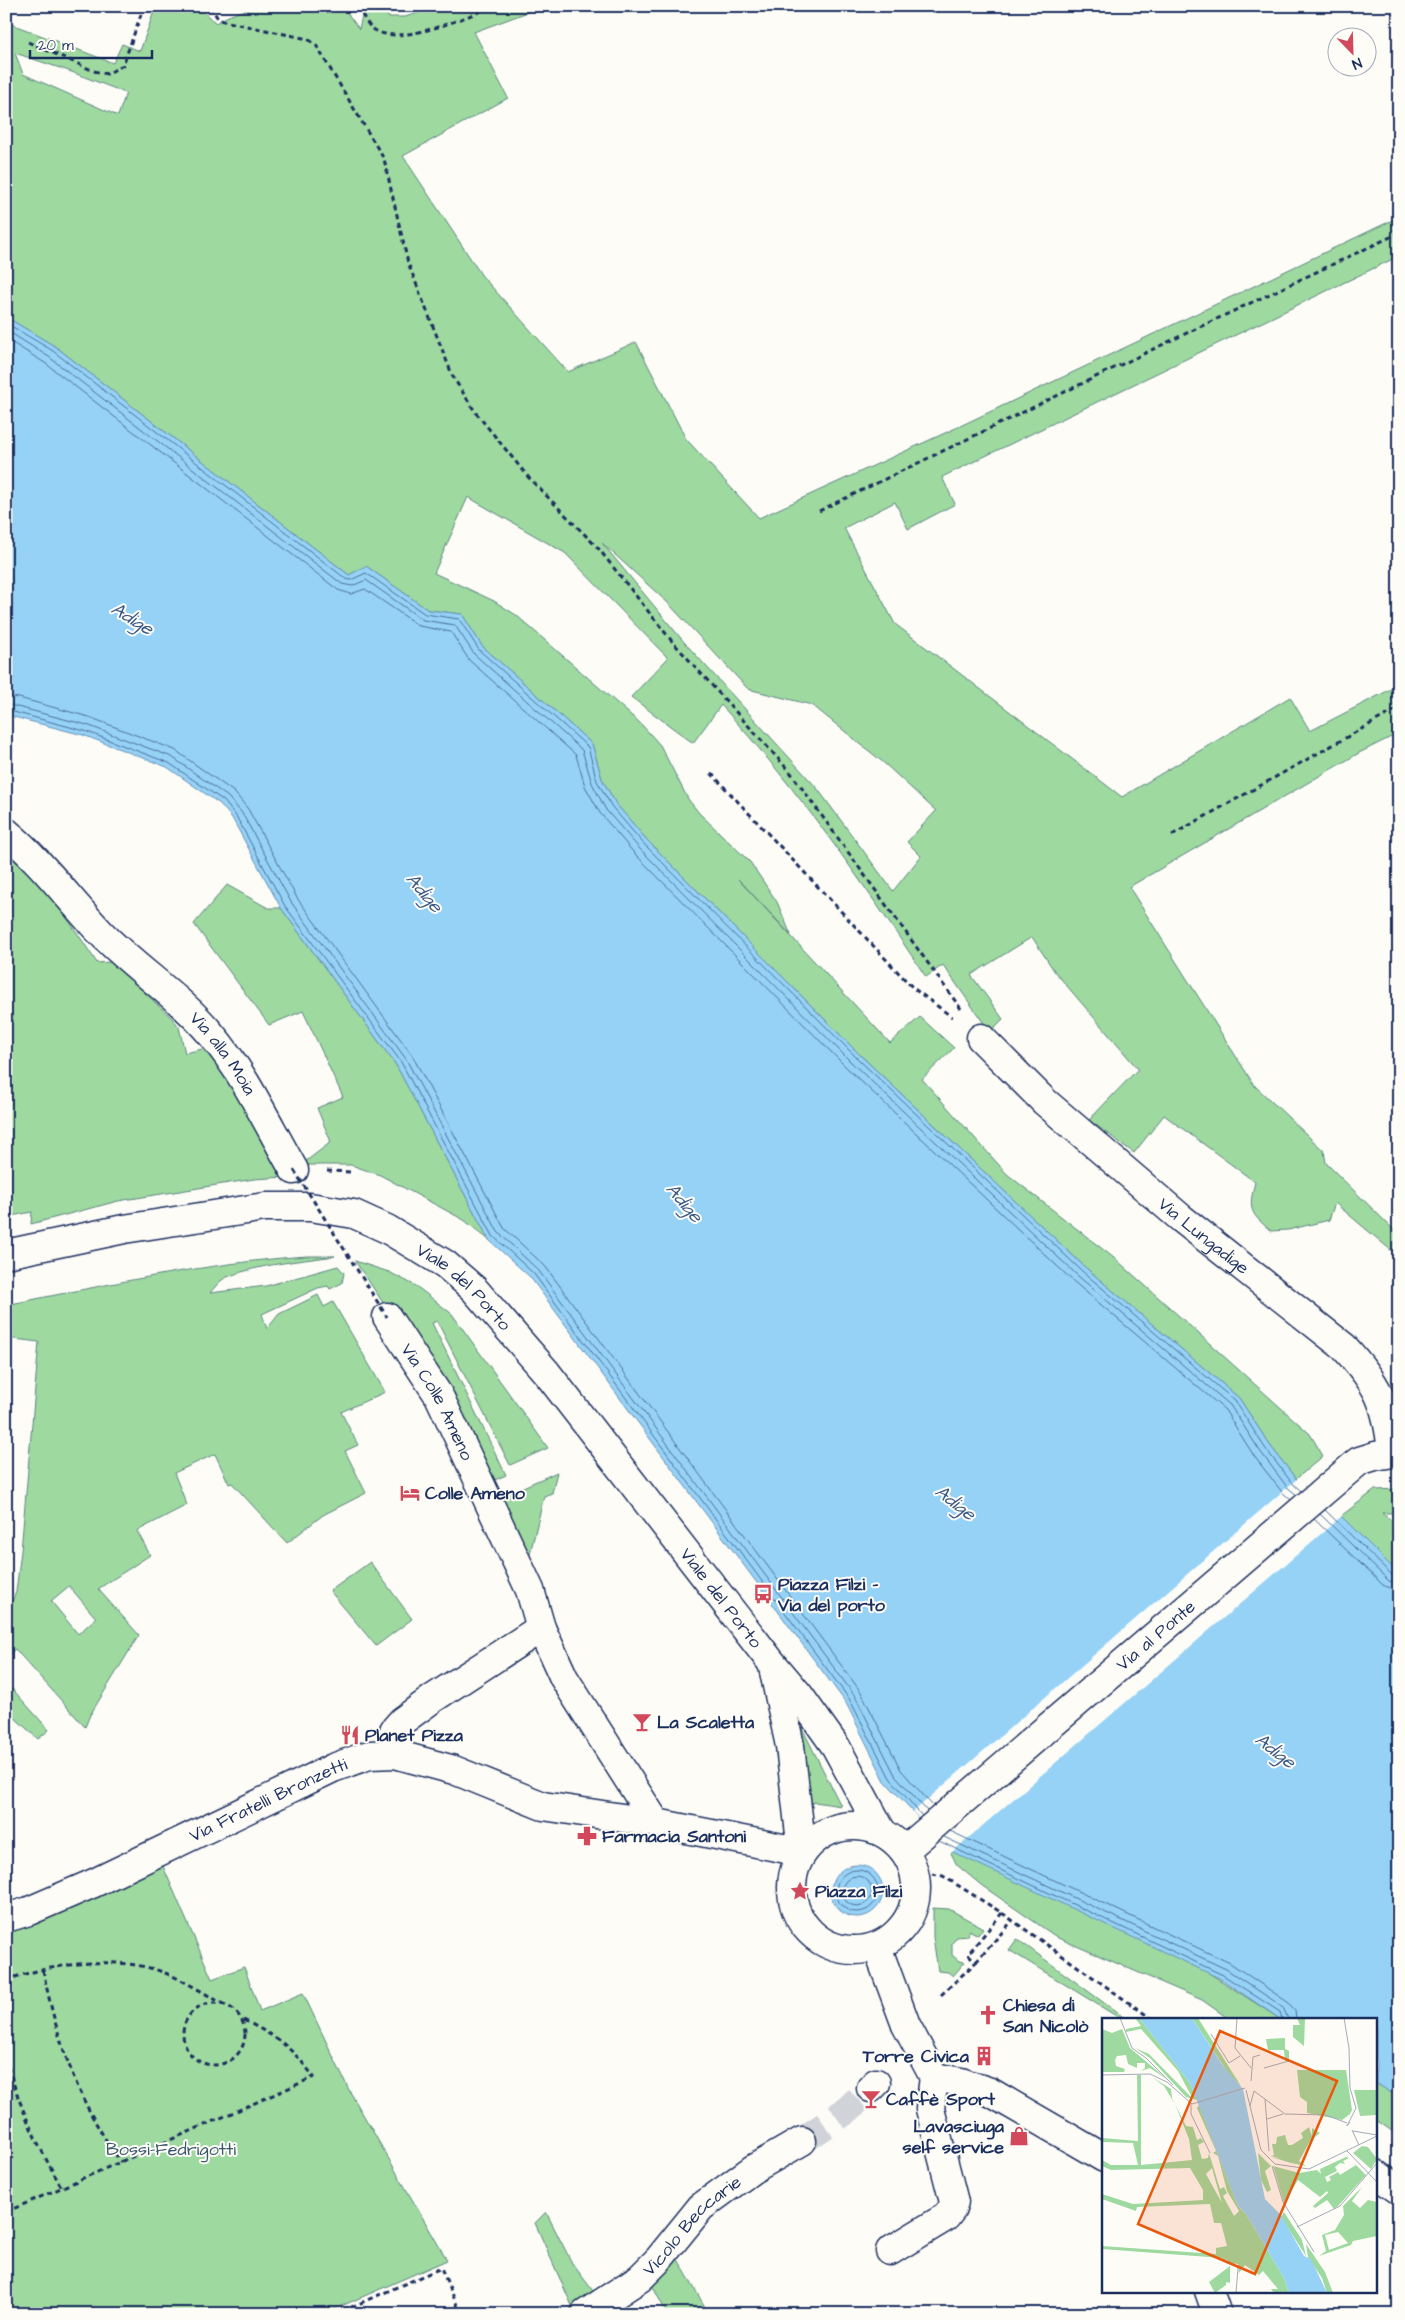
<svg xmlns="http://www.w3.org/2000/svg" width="1405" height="2320" viewBox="0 0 1405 2320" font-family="'Architects Daughter',sans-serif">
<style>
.green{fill:#9ed9a0;stroke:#5c847f;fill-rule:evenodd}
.water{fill:#96d2f6;stroke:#6591b9}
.pier{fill:#fdfcf7}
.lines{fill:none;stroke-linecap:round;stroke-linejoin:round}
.shore{stroke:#4c709b;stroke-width:1}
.minor-tunnel{stroke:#d0d3d8;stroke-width:28;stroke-dasharray:28 14;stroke-linecap:butt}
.minor-casing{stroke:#1b2f5e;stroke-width:31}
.path{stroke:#1b2f5e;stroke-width:3;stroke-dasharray:5 4;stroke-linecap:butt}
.minor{stroke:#fdfcf7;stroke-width:28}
.path-bridge{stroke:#1b2f5e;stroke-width:3;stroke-dasharray:5 4;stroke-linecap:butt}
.labels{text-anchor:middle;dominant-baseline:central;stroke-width:4;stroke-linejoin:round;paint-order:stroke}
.street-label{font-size:18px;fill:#1b2f5e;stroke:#fdfcf7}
.poi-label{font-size:18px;font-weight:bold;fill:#1b2f5e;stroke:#fdfcf7;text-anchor:start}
.park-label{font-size:18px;fill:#3c5a6e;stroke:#fdfcf7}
.water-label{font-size:19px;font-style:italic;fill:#3a5884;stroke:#fdfcf7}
.inset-road{fill:none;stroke:#a3aaba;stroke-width:1}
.view{fill:#e8590c;fill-opacity:0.15;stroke:#e8590c;stroke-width:2.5}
.inset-edge{fill:none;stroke:#1b2f5e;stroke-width:2.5}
</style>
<rect width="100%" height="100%" fill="#fdfcf7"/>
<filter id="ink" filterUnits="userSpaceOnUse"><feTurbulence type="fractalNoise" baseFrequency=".02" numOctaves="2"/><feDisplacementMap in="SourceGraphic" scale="10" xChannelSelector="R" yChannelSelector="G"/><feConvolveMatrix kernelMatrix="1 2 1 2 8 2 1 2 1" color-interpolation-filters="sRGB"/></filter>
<g filter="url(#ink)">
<!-- green -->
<g class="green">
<path d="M 156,6 L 196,6 L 216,23 C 249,0 302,6 342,6 L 359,29 L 364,6 L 378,6 L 388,17 L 405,17 L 440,6 L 544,6 L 474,32 L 508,98 L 403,156 L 482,276 L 568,372 L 636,342 L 686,439 L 759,518 L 956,428 L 1399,217 L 1399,256 L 942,477 L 955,504 L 908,529 L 895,502 L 844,528 L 895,624 L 1122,797 L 1290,697 L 1310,731 L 1399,685 L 1399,733 L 1359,753 L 1129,887 L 1254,1085 L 1324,1151 L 1326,1163 L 1399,1235 L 1399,1257 L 1335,1203 L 1329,1220 L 1288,1230 L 1271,1231 C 1250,1213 1248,1210 1255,1182 L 1164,1115 L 1134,1153 L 1089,1120 L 1138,1069 L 1055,972 L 1032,937 L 971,975 L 1003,1019 L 990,1032 L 943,965 L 926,977 C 863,883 798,789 721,705 L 693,743 L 631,697 L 668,658 L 565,553 L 468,497 L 434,573 L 494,601 L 516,615 L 641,724 L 660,745 L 688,799 L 699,813 L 750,862 L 777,902 L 791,935 L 738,879 L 890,1043 L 920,1017 L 954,1048 L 922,1079 L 1007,1174 L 1119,1262 L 1310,1434 L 1323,1456 L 1296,1479 L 1269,1444 L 1239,1398 L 1086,1268 L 860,1055 L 647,840 L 616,804 L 602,779 L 592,744 L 482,646 L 462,614 L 428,610 L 366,566 L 349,575 L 56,347 L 6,317 L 6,22 L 113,63 L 122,44 L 140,51 ZM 15,53 L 69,71 L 126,93 L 118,116 L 23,74 ZM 602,543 L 668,603 L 748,689 L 812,705 L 884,763 L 936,811 L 907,842 L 921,856 L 893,891 L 817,788 L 684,642 Z"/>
<path d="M 9,851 C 44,882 71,923 97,963 L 110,962 L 116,966 L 173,1019 L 179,1027 L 185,1053 L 207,1048 L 262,1131 L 285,1177 L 254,1179 L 118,1201 L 31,1224 L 32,1212 L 6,1217 L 6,867 Z"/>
<polygon points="227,885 268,908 281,908 396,1065 489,1240 464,1220 380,1175 351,1165 301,1165 331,1142 317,1108 343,1097 303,1011 269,1025 194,924"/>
<path d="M 307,1256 L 335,1256 C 300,1261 260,1264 227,1277 C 220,1280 215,1287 210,1293 L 266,1286 L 338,1266 L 344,1273 L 342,1283 L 330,1289 L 328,1286 L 318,1288 L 262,1314 L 267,1329 L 279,1314 L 318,1295 L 324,1307 L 333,1302 L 385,1392 L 341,1412 L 358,1445 L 345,1451 L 366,1493 L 323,1515 L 287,1543 L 232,1483 L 229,1484 L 215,1454 L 174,1473 L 187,1505 L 137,1531 L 150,1555 L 98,1589 L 139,1635 L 90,1715 L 85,1727 L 15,1649 L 6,1657 L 6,1614 L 16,1592 L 21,1551 L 39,1342 L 6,1338 L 6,1305 C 106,1285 205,1263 307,1256 ZM 69,1586 L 96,1618 L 78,1634 L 51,1601 Z"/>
<polygon points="355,1261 389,1272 416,1286 452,1314 548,1448 510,1465 437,1321 432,1323 506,1475 488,1483 392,1316"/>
<polygon points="557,1472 552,1493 544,1496 528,1562 496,1499"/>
<polygon points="1399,1489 1399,1513 1382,1513 1399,1527 1399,1574 1341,1516 1375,1490"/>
<polygon points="370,1562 412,1619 376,1646 330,1591"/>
<polygon points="6,1682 49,1730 38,1739 14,1717 6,1727"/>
<polygon points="788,1700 841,1806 815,1802 806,1804"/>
<polygon points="982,1826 1280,2019 1229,2019 1202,2000 1058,1938 981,1885 957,1865 951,1853"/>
<polygon points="162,1864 212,1979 244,1967 260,2011 303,1993 349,2090 447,2260 323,2314 6,2314 6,1925"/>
<polygon points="933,1908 949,1909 983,1928 978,1935 969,1930 967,1936 957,1937 952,1943 952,1955 959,1961 965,1962 953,1976 948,1972 938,1971 933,1937"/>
<polygon points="1017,1939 1126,2019 1121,2019 1009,1950"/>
<polygon points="1376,2083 1399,2098 1399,2136 1376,2120"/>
<polygon points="546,2212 572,2263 596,2295 573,2308 535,2223"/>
<polygon points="676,2256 709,2314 667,2314 651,2283"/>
</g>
<!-- water -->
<g class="water">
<polygon points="6,317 56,347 349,575 366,566 428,610 462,614 482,646 592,744 602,779 616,804 647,840 860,1055 1086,1268 1239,1398 1269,1444 1296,1479 1341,1516 1399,1574 1399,2098 1376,2083 1376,2019 1280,2019 1221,1979 921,1837 917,1816 885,1781 846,1703 530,1277 489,1240 396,1065 281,908 232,818 220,804 167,767 83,735 6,715"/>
<circle cx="857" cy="1891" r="26"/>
</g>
<!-- pier -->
<polygon class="pier" points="1298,1478 1343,1515 951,1853 921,1837 917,1816 913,1812"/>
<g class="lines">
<!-- shore -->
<g class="shore">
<polyline points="6,323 53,351 346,579 351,580 366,573 425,614 459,619 479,650 588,747 597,781 612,807 643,843 857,1058 1082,1271 1235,1401 1265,1448 1292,1483 1301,1491"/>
<polyline points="6,330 49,357 342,584 352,586 366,580 423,620 455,625 474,654 582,750 592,783 606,810 639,848 852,1063 1078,1276 1230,1405 1260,1451 1287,1487 1297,1495"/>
<polyline points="6,339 45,363 338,590 351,594 365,589 419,626 451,632 469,660 576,755 585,786 600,813 634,853 847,1068 1073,1281 1225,1410 1254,1456 1282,1492 1291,1500"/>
<polyline points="6,696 19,698 89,717 175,750 234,792 248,809 297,898 412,1055 504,1228 545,1266 861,1692 901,1770 933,1806"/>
<polyline points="6,704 87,725 172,757 228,797 242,813 291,902 406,1059 498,1232 539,1271 855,1696 895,1775 927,1811"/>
<polyline points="6,710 85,731 169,763 224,801 236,816 285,906 401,1062 493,1236 534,1274 850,1700 890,1778 922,1816"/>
<polyline points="1325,1510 1393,1576 1399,1577"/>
<polyline points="1320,1514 1389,1581 1399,1584"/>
<polyline points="1314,1519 1384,1586 1399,1591"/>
<polyline points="950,1831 1230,1963 1289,2003 1295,2011 1296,2019"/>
<polyline points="944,1837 1226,1969 1283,2007 1288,2019"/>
<polyline points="939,1841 1223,1975 1280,2012 1282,2019"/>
<circle cx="857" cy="1891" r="21"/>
<circle cx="857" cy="1891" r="15"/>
</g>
<!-- minor-tunnel -->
<polyline class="minor-tunnel" points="802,2141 846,2111 871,2088"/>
<defs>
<g id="minor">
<path id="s1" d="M 6,832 C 41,861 68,898 99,931 C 134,968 178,995 211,1034 C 245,1074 268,1125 294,1170"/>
<path id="s2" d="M 981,1038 L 1045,1102 L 1182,1219 L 1344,1347 C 1378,1384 1387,1402 1392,1452"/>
<path id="s3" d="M 6,1254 L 124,1229 L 265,1207 L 310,1207 L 354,1214 L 387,1229 L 445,1264 L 474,1289 L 547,1373 L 772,1663 L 799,1695 L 836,1747 L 882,1832"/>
<path id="s4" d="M 387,1317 L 439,1396 L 530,1590 L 541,1628 L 564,1678 L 656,1823"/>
<polyline points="404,1756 393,1741 394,1730 402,1721 432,1699 541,1628"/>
<circle cx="854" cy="1888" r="62"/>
<path id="s5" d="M 905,1850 L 1359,1461 L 1375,1456 L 1399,1452"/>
<path id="s6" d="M 6,1918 L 29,1911 L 94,1883 L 333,1768 L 369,1755 L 395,1754 L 454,1770 L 543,1806 L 656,1823 L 802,1852 L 790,1746 L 773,1667"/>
<polyline points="877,1947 906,2025 934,2077"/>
<polyline points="934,2077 961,2082 990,2092 1104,2158"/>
<polyline points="871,2088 876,2083"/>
<polyline points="1376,2174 1399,2190"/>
<polyline points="890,2251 946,2217 952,2209 954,2202 930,2109 934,2077"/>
<polyline points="1209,2291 1217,2314"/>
<path id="s7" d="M 585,2314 L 640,2278 L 658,2260 L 701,2207 L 753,2169 L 802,2141"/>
</g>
</defs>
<!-- minor casing -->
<use href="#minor" class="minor-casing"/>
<!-- path -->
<g class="path">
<polyline points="210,6 219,20 308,39 316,45 384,159 408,263 453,377 476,413 529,478 598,548 671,640 791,773 961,1009"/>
<path d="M 359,6 C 361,13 367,25 373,29 C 400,48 466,16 495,6"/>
<polyline points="28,42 94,71 107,74 123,65 144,6"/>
<polyline points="819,511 1170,341 1399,233"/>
<polyline points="711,773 913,988 952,1017"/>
<polyline points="1172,835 1399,708"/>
<polyline points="327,1171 353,1172"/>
<polyline points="932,1874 943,1876 1002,1913 1152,2019"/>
<polyline points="976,1962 1012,1921"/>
<path d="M 43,1970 C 57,2041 78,2103 121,2162"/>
<path d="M 6,1980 C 52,1964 118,1954 165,1973 C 186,1981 205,1994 225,2005"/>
<polyline points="941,1995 976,1962 968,1954 1002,1913"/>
<circle cx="214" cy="2034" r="31"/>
<path d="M 6,2058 C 18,2105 38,2146 62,2188"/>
<path d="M 6,2212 L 314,2077 C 289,2044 276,2037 240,2018"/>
<polyline points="335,2314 441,2268 461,2314"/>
</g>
<!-- minor -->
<use href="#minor" class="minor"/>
<!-- path-bridge -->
<polyline class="path-bridge" points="294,1170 387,1317"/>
</g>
</g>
<!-- icons -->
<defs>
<symbol id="hotel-bare" viewBox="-9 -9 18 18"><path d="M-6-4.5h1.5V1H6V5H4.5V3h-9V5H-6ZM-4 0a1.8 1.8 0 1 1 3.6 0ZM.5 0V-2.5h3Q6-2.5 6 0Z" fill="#d1495b" stroke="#fdfcf7" stroke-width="2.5" paint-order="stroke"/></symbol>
<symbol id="bus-bare" viewBox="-9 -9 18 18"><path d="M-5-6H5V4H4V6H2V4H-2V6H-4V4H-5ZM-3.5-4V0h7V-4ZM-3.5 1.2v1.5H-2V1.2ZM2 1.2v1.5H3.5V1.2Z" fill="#d1495b" stroke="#fdfcf7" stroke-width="2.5" paint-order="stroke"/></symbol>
<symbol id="bar-bare" viewBox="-9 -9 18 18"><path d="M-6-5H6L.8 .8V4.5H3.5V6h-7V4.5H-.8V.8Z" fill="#d1495b" stroke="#fdfcf7" stroke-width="2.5" paint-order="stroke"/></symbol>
<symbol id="restaurant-bare" viewBox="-9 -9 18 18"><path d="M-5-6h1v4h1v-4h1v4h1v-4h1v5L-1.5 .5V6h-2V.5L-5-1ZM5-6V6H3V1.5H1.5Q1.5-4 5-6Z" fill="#d1495b" stroke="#fdfcf7" stroke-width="2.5" paint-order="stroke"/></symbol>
<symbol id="pharmacy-bare" viewBox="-9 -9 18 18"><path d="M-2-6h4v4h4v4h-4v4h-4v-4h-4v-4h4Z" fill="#d1495b" stroke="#fdfcf7" stroke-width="2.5" paint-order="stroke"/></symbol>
<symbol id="sight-bare" viewBox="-9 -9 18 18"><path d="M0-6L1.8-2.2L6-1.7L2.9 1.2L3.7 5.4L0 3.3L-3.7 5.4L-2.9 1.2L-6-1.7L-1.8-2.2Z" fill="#d1495b" stroke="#fdfcf7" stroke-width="2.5" paint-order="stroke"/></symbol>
<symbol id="church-bare" viewBox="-9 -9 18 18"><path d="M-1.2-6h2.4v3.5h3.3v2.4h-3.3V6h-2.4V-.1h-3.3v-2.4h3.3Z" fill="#d1495b" stroke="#fdfcf7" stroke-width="2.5" paint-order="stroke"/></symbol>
<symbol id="building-bare" viewBox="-9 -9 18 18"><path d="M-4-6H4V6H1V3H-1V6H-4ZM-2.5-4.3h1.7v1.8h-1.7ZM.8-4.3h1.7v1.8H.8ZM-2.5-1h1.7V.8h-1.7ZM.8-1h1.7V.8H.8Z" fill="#d1495b" stroke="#fdfcf7" stroke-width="2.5" paint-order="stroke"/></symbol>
<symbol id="shop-bare" viewBox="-9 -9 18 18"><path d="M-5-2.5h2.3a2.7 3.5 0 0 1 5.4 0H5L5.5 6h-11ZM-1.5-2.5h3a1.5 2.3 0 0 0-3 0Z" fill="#d1495b" stroke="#fdfcf7" stroke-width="2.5" paint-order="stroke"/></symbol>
</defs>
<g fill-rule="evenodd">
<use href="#hotel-bare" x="396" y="1479" width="28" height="28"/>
<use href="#bus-bare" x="749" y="1580" width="28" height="28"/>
<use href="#bar-bare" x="628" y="1708" width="28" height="28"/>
<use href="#restaurant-bare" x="336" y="1721" width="28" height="28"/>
<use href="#pharmacy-bare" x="573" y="1822" width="28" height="28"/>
<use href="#sight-bare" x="786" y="1877" width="28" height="28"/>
<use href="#church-bare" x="974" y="2001" width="28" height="28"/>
<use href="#building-bare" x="970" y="2042" width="28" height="28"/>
<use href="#bar-bare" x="857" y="2085" width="28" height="28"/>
<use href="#shop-bare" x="1005" y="2122" width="28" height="28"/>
</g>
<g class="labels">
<!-- street labels -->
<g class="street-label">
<text stroke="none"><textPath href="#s1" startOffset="311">Via alla Moia</textPath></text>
<text stroke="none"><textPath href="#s2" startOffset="298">Via Lungadige</textPath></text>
<text stroke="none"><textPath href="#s3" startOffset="486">Viale del Porto</textPath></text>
<text stroke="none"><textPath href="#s4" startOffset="99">Via Colle Ameno</textPath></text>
<text stroke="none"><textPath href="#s3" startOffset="891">Viale del Porto</textPath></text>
<text stroke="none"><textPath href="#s5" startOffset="330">Via al Ponte</textPath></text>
<text stroke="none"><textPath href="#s6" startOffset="288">Via Fratelli Bronzetti</textPath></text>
<text stroke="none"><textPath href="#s7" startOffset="140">Vicolo Beccarie</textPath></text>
</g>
<!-- poi labels -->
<g class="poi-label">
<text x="425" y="1493">Colle Ameno</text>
<text x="778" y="1584">Piazza Filzi -<tspan x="778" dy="21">Via del porto</tspan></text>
<text x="657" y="1722">La Scaletta</text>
<text x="365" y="1735">Planet Pizza</text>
<text x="602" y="1836">Farmacia Santoni</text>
<text x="815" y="1891">Piazza Filzi</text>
<text x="1003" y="2005">Chiesa di<tspan x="1003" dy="21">San Nicolò</tspan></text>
<text x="969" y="2056" text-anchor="end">Torre Civica</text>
<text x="886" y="2099">Caffè Sport</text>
<text x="1004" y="2126" text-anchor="end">Lavasciuga<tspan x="1004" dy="21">self service</tspan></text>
</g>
<!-- park labels -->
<g class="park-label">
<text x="171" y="2149">Bossi-Fedrigotti</text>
</g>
<!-- water labels -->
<g class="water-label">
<text transform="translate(132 619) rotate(32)">Adige</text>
<text transform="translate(424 893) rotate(50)">Adige</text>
<text transform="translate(684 1203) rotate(50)">Adige</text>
<text transform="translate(955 1503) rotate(38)">Adige</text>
<text transform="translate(1275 1751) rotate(38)">Adige</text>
</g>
</g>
<!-- overview -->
<g transform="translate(1102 2018)">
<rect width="275" height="275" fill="#fdfcf7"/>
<path d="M 33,0 L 37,0 L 88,65 L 95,82 L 84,79 L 48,40 L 33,30 L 47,36 L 91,81 L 76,53 L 39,11 L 24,14 L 24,11 L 39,8 ZM 90,0 L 96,0 L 139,68 L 126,55 ZM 195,0 L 203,0 L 202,28 L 191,19 L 191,7 L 198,7 ZM 0,11 L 10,15 L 20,11 L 28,30 L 66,62 L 48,50 L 39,53 L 43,50 L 43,45 L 35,45 L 35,50 L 26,46 L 24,37 L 15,38 L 13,42 L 14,48 L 23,51 L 22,54 L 0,54 ZM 183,20 L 183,31 L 187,33 L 187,42 L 183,43 L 182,32 L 166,32 L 164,21 ZM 195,52 L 244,52 L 250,92 L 248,96 L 240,102 L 205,95 L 205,84 L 198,79 ZM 35,57 L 39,57 L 39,147 L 90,142 L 87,121 L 73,86 L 62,68 L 50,59 L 69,71 L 70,80 L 84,108 L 91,109 L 95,122 L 99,120 L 102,124 L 96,127 L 100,141 L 106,140 L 107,135 L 118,171 L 122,169 L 125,175 L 121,178 L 132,198 L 137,193 L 125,173 L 116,138 L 111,135 L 114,133 L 95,90 L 97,87 L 136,188 L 144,196 L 182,260 L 187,275 L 172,275 L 169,271 L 176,271 L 161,253 L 157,257 L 143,247 L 137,255 L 136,246 L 126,245 L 124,241 L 122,244 L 120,240 L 0,231 L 0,228 L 114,236 L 114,230 L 125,228 L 119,205 L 112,205 L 108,186 L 35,189 L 34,193 L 0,181 L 0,176 L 31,186 L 101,182 L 101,172 L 88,150 L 9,152 L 0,148 L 0,142 L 9,147 L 36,147 L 31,125 L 0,124 L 0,120 L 36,123 ZM 110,150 L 113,161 L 120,185 L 104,156 ZM 252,72 L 275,72 L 275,97 L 258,98 ZM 207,109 L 210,118 L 210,110 L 218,115 L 208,123 L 197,143 L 204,148 L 189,145 L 169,139 L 180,141 L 169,138 L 172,137 L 170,126 L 174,126 L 175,119 L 183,117 L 186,127 L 190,127 L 201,120 L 199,115 ZM 260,128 L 266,129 L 275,141 L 269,151 L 251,135 ZM 156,135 L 169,148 L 163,153 L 169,172 L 165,174 L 159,162 ZM 244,139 L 247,140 L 241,143 L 243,146 L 238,145 L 233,149 L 235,153 L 223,159 L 225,164 L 229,162 L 227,159 L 236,154 L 238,157 L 254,147 L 264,157 L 236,188 L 232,191 L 225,182 L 213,190 L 211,188 L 226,175 L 225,173 L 218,179 L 196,162 L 182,185 L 171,148 L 197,155 L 215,152 L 219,156 L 218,151 ZM 260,169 L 250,183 L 258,190 L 266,182 L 275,184 L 275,218 L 251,223 L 249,227 L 217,238 L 224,233 L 220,217 L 233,212 L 242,197 L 241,188 ZM 236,214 L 246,225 L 227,232 L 223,217 ZM 182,194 L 200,222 L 204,238 L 179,199 ZM 204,226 L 223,254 L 231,275 L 225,275 L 220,260 L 206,239 ZM 128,248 L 128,265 L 124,264 L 124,267 L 113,275 L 107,264 Z" fill="#9ed9a0" fill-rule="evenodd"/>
<path d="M 37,0 L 90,0 L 121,48 L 141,71 L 163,181 L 179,197 L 202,238 L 209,241 L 225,275 L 187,275 L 182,260 L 144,196 L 136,188 L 88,65 Z" fill="#96d2f6"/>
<path class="inset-road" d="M 18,0 L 30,30 L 44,40 L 71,67M 135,0 L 133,30 L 149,50M 242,0 L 247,30 L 248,70 L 254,90 L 245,108 L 248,104M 109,16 L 127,45 L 138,38M 162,50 L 187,43M 0,57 L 48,56 L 65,64 L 90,86 L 143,70M 149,63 L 151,39 L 158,37M 144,72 L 159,132 L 173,146 L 207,151 L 275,118M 163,81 L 167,133M 89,86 L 89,96 L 108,135M 148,88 L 152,73 L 183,96 L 224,97 L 245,105M 165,101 L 181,96M 250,112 L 257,127M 251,113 L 275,117M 245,133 L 275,164M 170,148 L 181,184 L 212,234M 195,209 L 238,188 L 275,145M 134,275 L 136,250"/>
<path class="view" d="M 118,13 L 235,63 L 153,256 L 36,206 Z"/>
<rect width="275" height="275" class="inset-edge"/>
</g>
<!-- margin -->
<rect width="1405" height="2320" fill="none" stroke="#fdfcf7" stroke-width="25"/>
<rect x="12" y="12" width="1380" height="2295" fill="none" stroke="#1b2f5e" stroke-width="2" filter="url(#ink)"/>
<!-- north arrow -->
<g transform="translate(1352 52) rotate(157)"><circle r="24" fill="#fdfcf7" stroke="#a3aaba"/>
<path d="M0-4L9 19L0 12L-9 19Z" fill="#d1495b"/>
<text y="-8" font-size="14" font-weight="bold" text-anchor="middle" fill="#1b2f5e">N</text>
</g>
<!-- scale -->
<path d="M30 50v8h122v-8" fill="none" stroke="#1b2f5e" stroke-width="2.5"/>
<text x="38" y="50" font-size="15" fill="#1b2f5e" stroke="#fdfcf7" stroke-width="4" paint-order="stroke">20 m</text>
</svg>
